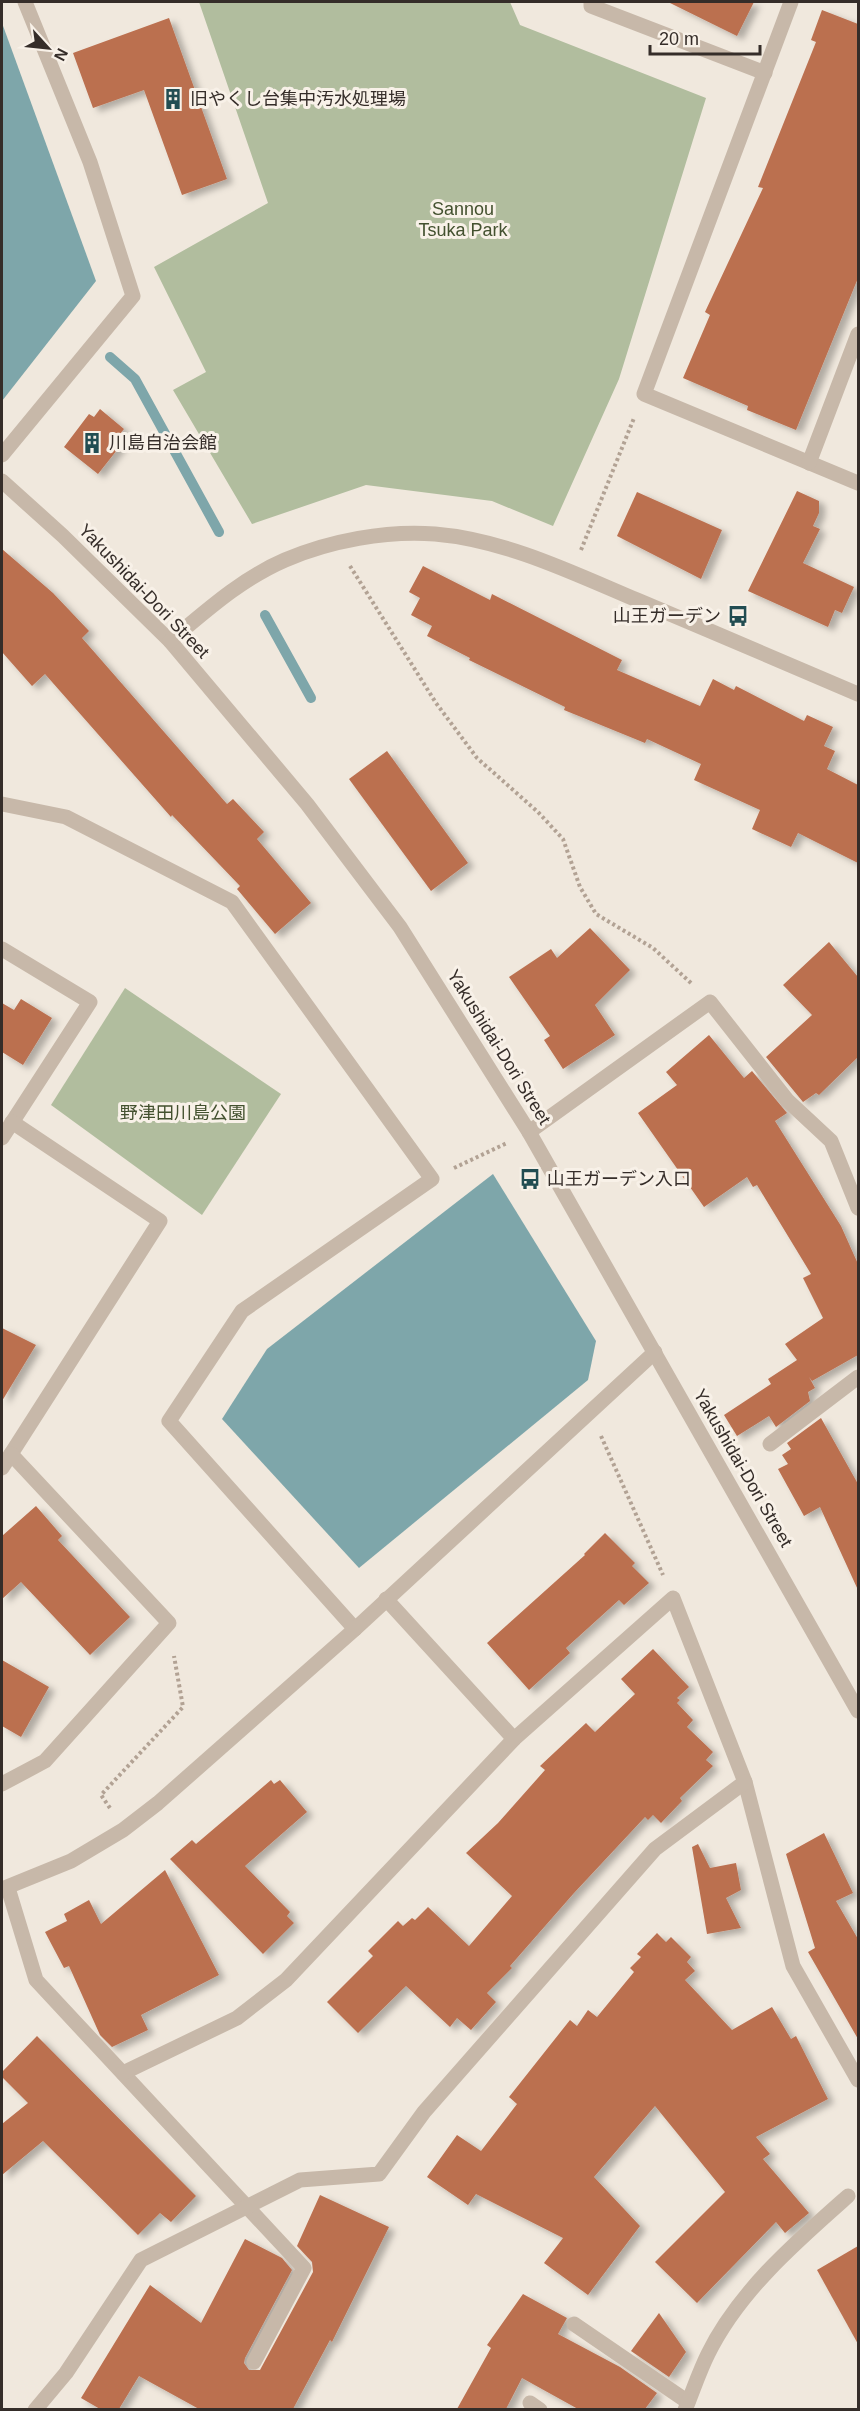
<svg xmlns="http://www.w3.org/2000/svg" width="860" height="2411" viewBox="0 0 860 2411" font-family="Helvetica,'Noto Sans JP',sans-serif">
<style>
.green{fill:#b1bd9e}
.water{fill:#7ea6aa}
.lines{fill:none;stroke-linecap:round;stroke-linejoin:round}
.stream{stroke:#7ea6aa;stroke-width:10}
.building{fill:#bb6f4f;filter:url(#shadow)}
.path{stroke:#b2a294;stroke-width:4;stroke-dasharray:3 3;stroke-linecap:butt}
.service{stroke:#c7b8a9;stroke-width:15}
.minor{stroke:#c7b8a9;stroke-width:15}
.tertiary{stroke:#c7b8a9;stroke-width:15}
.labels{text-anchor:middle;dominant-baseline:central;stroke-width:6;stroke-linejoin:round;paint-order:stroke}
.poi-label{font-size:18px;fill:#352d29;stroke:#f8f1e8;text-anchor:start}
.park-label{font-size:18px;fill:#43512f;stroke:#f8f1e8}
.street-label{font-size:18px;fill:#352d29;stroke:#f8f1e8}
</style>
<defs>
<filter id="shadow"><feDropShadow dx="6" dy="4" stdDeviation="3" flood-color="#0004"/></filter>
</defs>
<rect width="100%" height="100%" fill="#f0e8dd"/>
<!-- green -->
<g class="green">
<polygon points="199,2 510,2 520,25 706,98 619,379 553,526 492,501 366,485 252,524 173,390 206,372 154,267 268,203"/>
<polygon points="125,988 281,1094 202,1215 51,1105"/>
</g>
<!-- water -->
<g class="water">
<polygon points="2,23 96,281 2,401"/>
<polygon points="493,1174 596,1341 588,1380 359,1568 222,1419 267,1349"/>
</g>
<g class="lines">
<!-- stream -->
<g class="stream">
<polyline points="110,357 135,379 219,532"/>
<polyline points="265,615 311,698"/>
</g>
</g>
<!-- building -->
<g class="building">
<polygon points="668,2 754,2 737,36"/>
<polygon points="822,10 858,24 858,278 796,430 747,410 748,406 683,378 710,315 705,312 763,188 758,187 816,42 811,40"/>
<polygon points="169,18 227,179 182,195 144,90 93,108 73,53"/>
<polygon points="100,409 124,429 115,440 121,445 98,474 64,447 89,414 94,417"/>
<polygon points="797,491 819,501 819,513 813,526 820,529 803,563 854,587 842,613 835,610 828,627 748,591"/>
<polygon points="637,492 722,530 701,579 617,536"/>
<polygon points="2,549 53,593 89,631 82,638 227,804 233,799 264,832 257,839 311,903 275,934 237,889 240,886 172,815 171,817 45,674 32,686 2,652"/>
<polygon points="423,566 490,600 492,594 622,660 617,670 700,706 713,679 734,690 736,686 804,721 807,715 833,727 824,746 835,751 827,769 858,785 858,863 798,833 791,847 752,829 760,810 694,780 701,764 647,739 645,743 564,710 565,707 469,660 470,658 427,636 432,626 411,615 420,598 409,592"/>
<polygon points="387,751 468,863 431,891 349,779"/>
<polygon points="590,928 630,970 595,1005 615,1035 563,1069 544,1040 550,1036 509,977 551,949 557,958"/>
<polygon points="829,942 858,977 858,1057 819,1095 816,1093 803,1102 766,1057 812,1015 783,985"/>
<polygon points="21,999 52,1018 23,1065 2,1052 2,1003 14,1010"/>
<polygon points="709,1035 744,1078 752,1071 787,1113 775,1121 841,1226 858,1264 858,1355 812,1381 809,1377 815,1388 808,1392 810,1401 776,1427 769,1416 737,1436 724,1415 771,1384 768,1379 797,1360 785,1344 823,1318 803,1278 811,1274 757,1185 753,1187 747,1177 704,1207 638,1113 677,1085 666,1072"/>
<polygon points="2,1328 36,1345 2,1401"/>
<polygon points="821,1418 858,1484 858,1590 820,1507 804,1516 778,1469 788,1464 782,1455 791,1449 787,1443"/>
<polygon points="36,1506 62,1536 58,1540 130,1617 90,1655 21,1582 2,1599 2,1536"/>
<polygon points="605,1533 635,1563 632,1566 649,1583 624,1605 619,1600 566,1648 570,1653 529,1690 487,1643 585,1555 584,1554"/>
<polygon points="653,1649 689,1687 677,1698 680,1700 677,1703 693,1720 687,1727 713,1752 706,1760 713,1766 680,1798 682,1801 661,1823 653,1815 648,1820 645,1817 574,1893 510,1966 512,1968 487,1993 496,2002 471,2030 457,2018 450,2027 406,1986 358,2033 327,2002 373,1956 368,1951 398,1921 403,1926 412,1918 415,1920 428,1907 469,1946 512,1896 466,1853 498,1823 545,1770 540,1766 586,1723 595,1732 635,1694 621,1679"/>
<polygon points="2,1660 49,1687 21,1737 2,1726"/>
<polygon points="271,1780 274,1784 280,1780 307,1812 245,1866 290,1912 287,1916 294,1923 263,1954 170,1859 192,1840 196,1844"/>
<polygon points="824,1833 853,1893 836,1901 858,1939 858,2039 808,1952 815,1948 786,1854"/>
<polygon points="698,1844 710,1868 736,1863 741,1890 726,1898 741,1928 707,1934 692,1847"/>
<polygon points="165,1870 219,1975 141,2015 148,2030 112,2047 100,2035 69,1966 64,1968 45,1932 67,1921 64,1914 89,1900 101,1924"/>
<polygon points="657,1933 666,1942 671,1937 691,1957 687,1962 695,1971 685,1980 732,2030 772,2007 791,2039 796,2036 828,2099 756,2137 770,2154 763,2159 809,2213 785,2233 776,2222 697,2303 655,2262 725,2192 655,2106 594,2177 640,2226 588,2295 544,2263 563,2238 476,2194 468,2205 427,2177 457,2135 481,2151 517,2104 509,2097 570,2020 577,2026 588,2010 597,2017 634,1972 630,1968 641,1957 637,1954"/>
<polygon points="37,2036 196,2196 171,2222 160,2213 138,2235 43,2141 2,2175 2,2124 28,2103 2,2077 2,2072"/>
<polygon points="320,2195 389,2227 332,2342 330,2340 293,2409 199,2409 139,2376 119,2409 100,2409 81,2398 150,2285 201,2323 245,2239 282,2258 292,2270 245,2358 244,2363 249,2370 260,2370 313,2272 312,2262 297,2246"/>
<polygon points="858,2246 858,2344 817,2270"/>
<polygon points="523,2294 567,2318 558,2334 620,2367 657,2393 645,2409 578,2409 522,2378 506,2409 457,2409 491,2348 487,2345"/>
<polygon points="659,2313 686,2352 669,2377 631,2351"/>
</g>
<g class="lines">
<!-- path -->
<g class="path">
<polyline points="581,550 634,418"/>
<polyline points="350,566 436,703 477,758 538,812 563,839 580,887 596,914 653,948 692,984"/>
<polyline points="454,1168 507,1143"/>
<polyline points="601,1436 663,1575"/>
<polyline points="110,1808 101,1795 183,1707 174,1656"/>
</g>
<!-- service -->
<g class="service">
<polyline points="2,455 133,296 90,162 25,2"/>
<polyline points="770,1444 858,1377"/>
<polyline points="574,2324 688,2402"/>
<polyline points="530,2403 540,2410"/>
</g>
<!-- minor -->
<g class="minor">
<polyline points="591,2 591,6 765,73"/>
<polyline points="791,2 644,394 858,483"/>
<polyline points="809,463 858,334"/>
<polyline points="2,804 66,817 232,902 432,1179 242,1311 169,1421 355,1629"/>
<polyline points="2,949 90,1002 2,1138"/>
<polyline points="529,1132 710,1002 787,1100 831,1141 858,1208"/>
<polyline points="2,1468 160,1221 12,1122"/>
<polyline points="386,1599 514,1739"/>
<polyline points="2,1784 45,1761 169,1623 11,1454"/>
<polyline points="8,1888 36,1980 304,2268 254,2362"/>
<polyline points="123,2073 237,2018 286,1980 514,1739 673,1598 745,1782 793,1966 858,2080"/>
<polyline points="35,2410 66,2373 141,2260 300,2180 379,2174 424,2112 655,1849 745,1782"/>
<path d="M 685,2410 C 693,2391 699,2372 708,2354 C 739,2291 796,2242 848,2196"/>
</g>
<!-- tertiary -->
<g class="tertiary">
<polyline points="2,481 63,536 170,641 307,804 400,927 529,1132 858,1711"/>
<path d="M 170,641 C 206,611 241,579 285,560 C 329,541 387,530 435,534 C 506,540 573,573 637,600 C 711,631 785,663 858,694"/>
<polyline points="2,1889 71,1861 123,1830 158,1803 355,1629 655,1352"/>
</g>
</g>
<!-- icons -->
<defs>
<symbol id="building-bare" viewBox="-9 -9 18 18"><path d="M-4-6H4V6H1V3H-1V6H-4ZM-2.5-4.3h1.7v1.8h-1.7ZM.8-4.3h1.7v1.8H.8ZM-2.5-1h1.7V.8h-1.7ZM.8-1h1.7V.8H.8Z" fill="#224d52" stroke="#f8f1e8" stroke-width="2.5" paint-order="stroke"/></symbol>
<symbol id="bus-bare" viewBox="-9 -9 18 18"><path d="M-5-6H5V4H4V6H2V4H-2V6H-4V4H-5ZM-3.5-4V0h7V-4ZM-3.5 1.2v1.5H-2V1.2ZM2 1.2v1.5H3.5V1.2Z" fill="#224d52" stroke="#f8f1e8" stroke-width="2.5" paint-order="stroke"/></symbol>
</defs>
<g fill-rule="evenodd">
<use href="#building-bare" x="158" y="84" width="30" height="30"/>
<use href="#building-bare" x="77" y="428" width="30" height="30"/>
<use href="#bus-bare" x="723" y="601" width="30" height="30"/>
<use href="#bus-bare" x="515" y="1164" width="30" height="30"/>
</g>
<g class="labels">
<!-- poi labels -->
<g class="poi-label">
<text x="190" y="99">旧やくし台集中汚水処理場</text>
<text x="109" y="443">川島自治会館</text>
<text x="721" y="616" text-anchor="end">山王ガーデン</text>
<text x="547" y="1179">山王ガーデン入口</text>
</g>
<!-- park labels -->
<g class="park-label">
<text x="463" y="209">Sannou<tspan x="463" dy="21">Tsuka Park</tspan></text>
<text x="183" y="1113">野津田川島公園</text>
</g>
<!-- street labels -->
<g class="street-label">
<text transform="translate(144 591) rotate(46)">Yakushidai-Dori Street</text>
<text transform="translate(499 1047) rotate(58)">Yakushidai-Dori Street</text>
<text transform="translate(743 1468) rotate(60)">Yakushidai-Dori Street</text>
</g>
</g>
<!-- border -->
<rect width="860" height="2411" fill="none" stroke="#352d29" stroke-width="6"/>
<!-- north arrow -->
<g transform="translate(48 48) rotate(117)" stroke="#f8f1e8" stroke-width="4.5" paint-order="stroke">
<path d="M0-4.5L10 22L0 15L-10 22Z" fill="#352d29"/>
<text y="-9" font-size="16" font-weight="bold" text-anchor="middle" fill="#352d29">N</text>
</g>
<!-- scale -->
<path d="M650 45v9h110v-9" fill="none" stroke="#352d29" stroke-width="3"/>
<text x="659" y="45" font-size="18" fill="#352d29" stroke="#f8f1e8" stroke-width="4.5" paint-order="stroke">20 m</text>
</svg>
